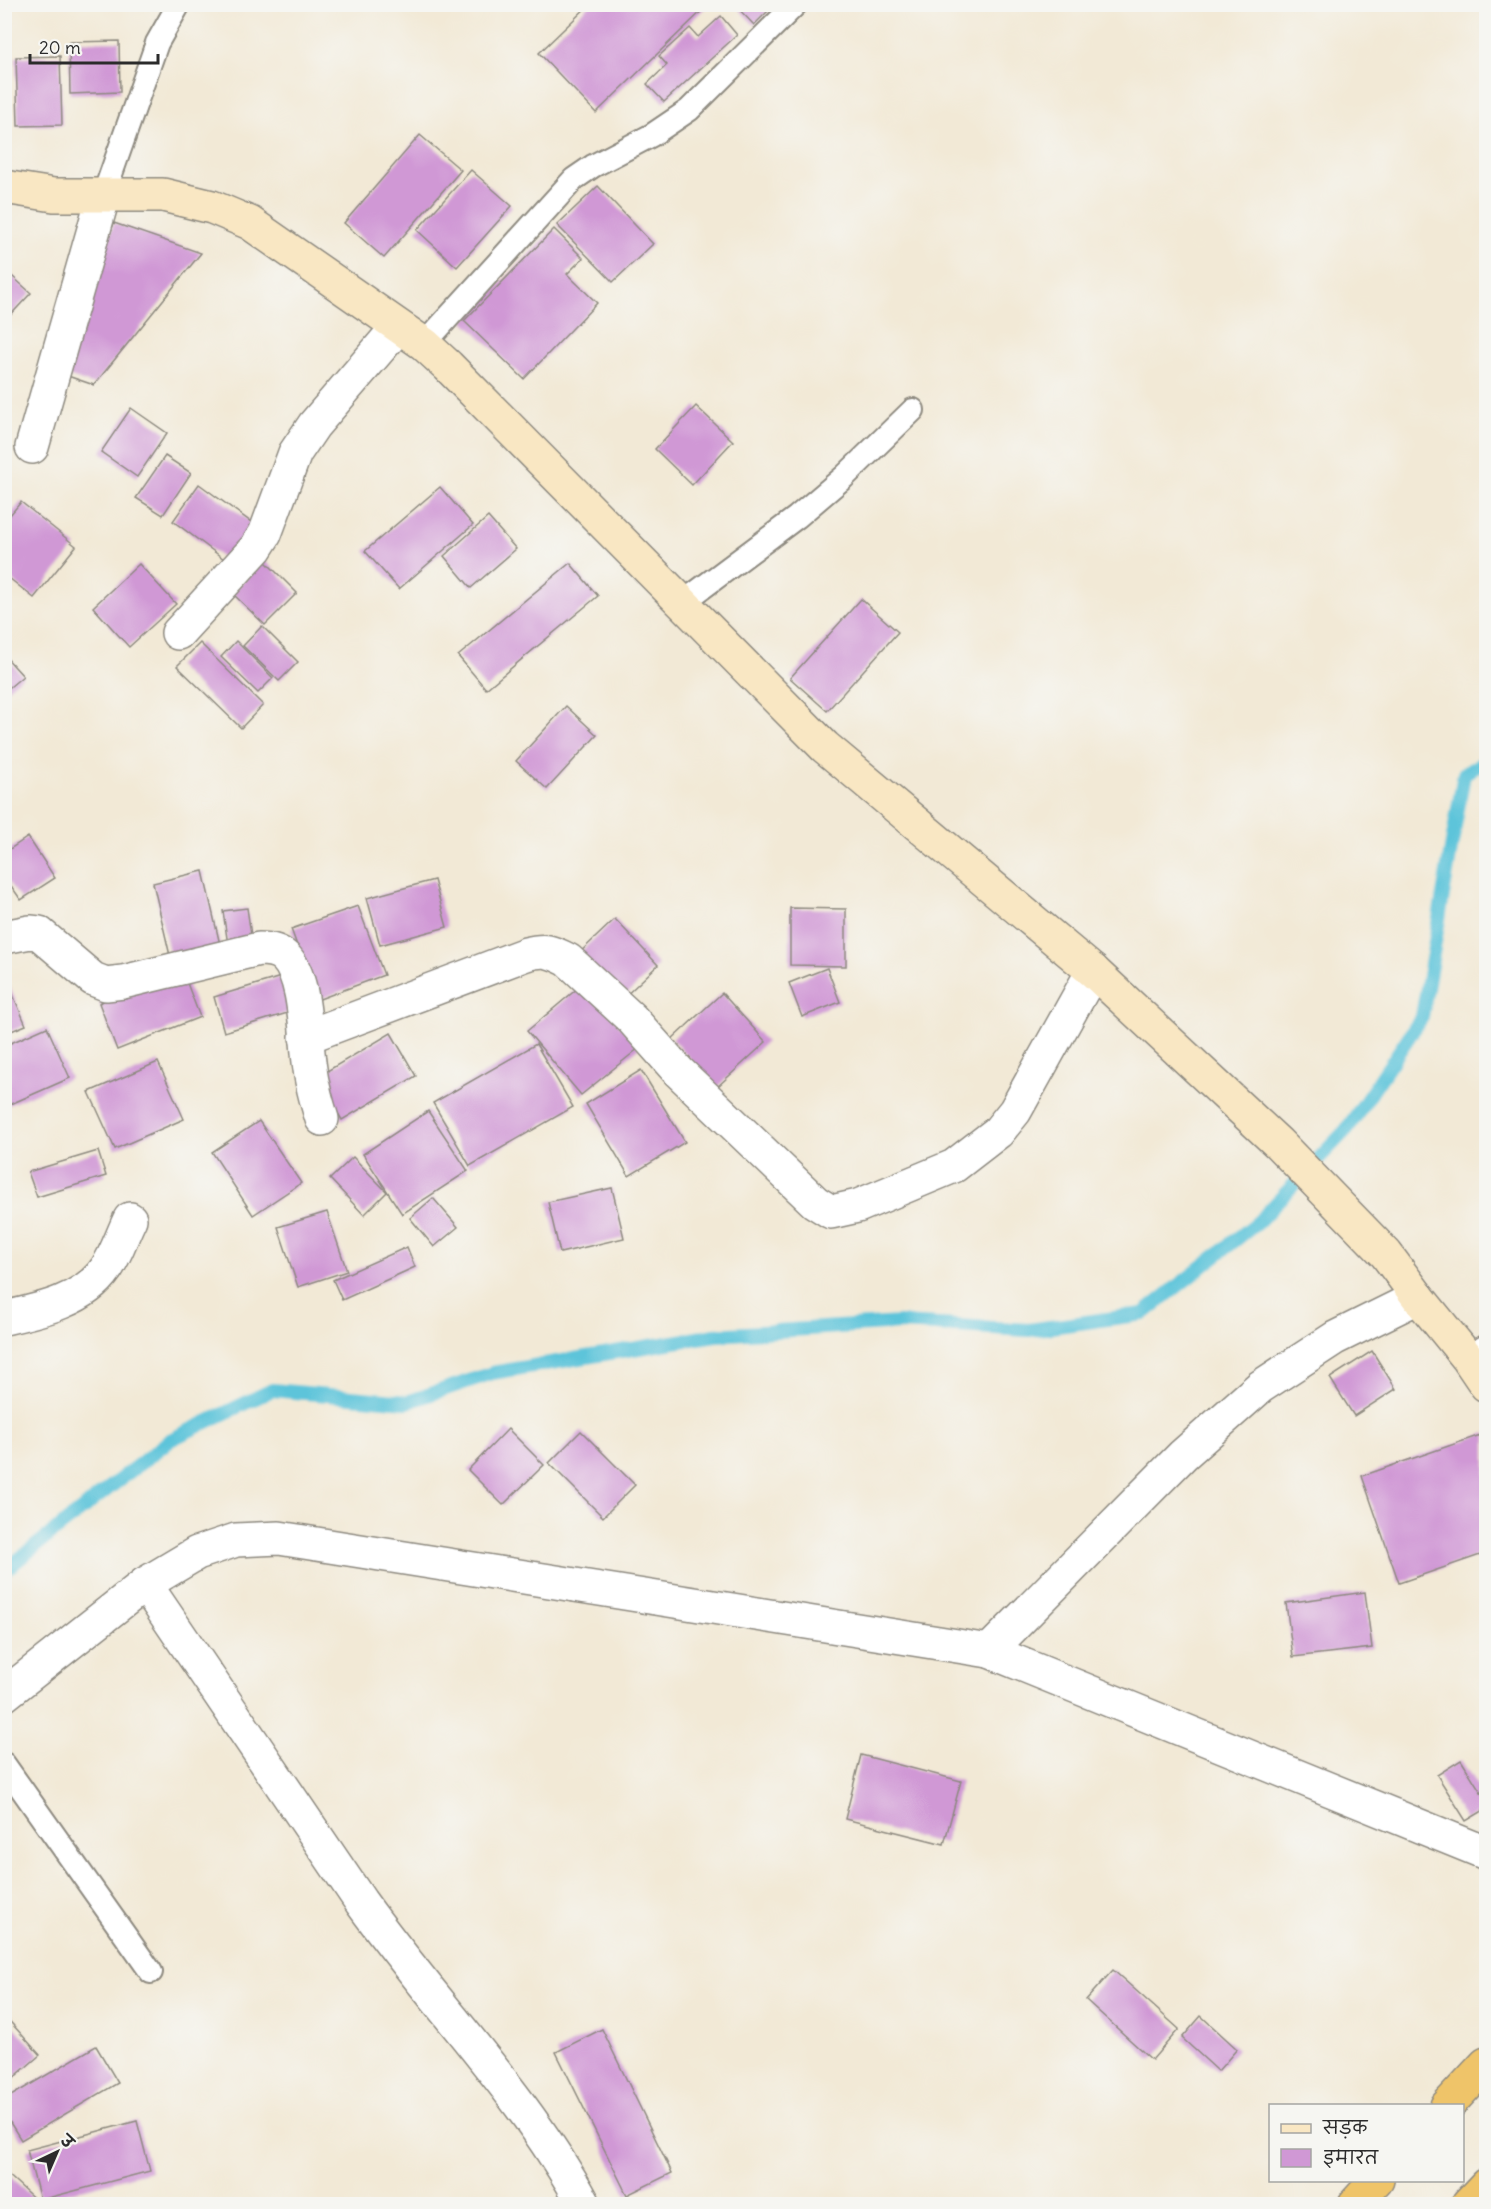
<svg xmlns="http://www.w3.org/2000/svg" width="1491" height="2209" viewBox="0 0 1491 2209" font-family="Delius,'Playpen Sans Deva',sans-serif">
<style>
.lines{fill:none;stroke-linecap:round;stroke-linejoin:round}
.stream{stroke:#5dc4da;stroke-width:14}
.building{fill:#d098d5}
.lane-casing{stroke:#8e8a80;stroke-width:26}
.street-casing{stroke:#8e8a80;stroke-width:36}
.secondary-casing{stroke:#8e8a80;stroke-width:36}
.highway-casing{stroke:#8e8a80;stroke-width:36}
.lane{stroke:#fff;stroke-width:22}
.street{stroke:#fff;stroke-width:33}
.secondary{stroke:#f9e7c3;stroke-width:33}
.highway{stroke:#efc469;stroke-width:33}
</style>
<rect width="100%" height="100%" fill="#f6f6f2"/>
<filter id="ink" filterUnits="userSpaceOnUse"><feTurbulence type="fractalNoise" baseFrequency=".0167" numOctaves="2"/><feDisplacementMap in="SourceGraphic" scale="12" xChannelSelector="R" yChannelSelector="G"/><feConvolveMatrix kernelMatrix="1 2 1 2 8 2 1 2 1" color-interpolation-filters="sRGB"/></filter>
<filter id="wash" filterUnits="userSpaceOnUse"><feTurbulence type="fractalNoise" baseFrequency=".008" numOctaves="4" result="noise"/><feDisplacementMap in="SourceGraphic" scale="24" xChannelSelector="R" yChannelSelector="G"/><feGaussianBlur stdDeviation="1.35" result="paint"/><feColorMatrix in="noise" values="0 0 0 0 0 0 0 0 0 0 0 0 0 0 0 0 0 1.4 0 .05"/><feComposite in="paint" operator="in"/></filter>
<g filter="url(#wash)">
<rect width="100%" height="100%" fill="#f2e9d6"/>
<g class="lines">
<!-- stream -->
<polyline class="stream" points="4,1571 170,1440 272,1390 407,1402 492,1373 715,1335 900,1323 1029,1330 1143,1314 1258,1222 1347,1129 1422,1017 1464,774 1486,761"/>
</g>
<g id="blocks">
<!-- building -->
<g class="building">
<polygon points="590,4 709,4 596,113 539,53"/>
<polygon points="734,4 775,4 754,25"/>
<polygon points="721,16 737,35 664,102 647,84 667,65 659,56 690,28 698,37"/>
<polygon points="119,41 120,92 70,94 69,42"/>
<polygon points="60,56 62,125 18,126 16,57"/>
<polygon points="420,135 461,170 384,258 344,223"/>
<polygon points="471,170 512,206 457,267 417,230"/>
<polygon points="598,186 653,244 613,282 557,225"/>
<polygon points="114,223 201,253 94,385 59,373"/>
<polygon points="554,229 583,258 567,274 597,303 524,379 464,321"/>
<polygon points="4,269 31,293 4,322"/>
<polygon points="696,406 733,441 692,485 655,449"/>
<polygon points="131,408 167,433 137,477 101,452"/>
<polygon points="165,456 191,473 163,515 136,498"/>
<polygon points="199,484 255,525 228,562 173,521"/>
<polygon points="440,487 473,525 399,589 365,551"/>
<polygon points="21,502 76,546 34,598 4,574 4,522"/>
<polygon points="488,517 516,549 471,588 444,556"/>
<polygon points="264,560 297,593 265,625 232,593"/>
<polygon points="570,563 598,596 486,689 458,656"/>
<polygon points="139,564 176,604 129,647 93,607"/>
<polygon points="861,599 898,632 827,711 790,678"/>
<polygon points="262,626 298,662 279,681 243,646"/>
<polygon points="236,641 273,678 258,693 221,657"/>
<polygon points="200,643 263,705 241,728 177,666"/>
<polygon points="4,655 23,676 4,692"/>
<polygon points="566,706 597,735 547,789 516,761"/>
<polygon points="28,837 55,878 21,900 4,876 4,853"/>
<polygon points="203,871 221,949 171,960 153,883"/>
<polygon points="434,880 447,927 380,945 367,898"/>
<polygon points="358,906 384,975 317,1000 291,929"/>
<polygon points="247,908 252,942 228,945 223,911"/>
<polygon points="790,908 846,909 846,966 790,965"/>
<polygon points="615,919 658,965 619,1002 576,956"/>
<polygon points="827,968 840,1002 802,1017 789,983"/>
<polygon points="182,970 200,1017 117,1050 99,1003"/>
<polygon points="4,974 26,1025 4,1034"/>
<polygon points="281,977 291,1012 224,1032 214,997"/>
<polygon points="584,983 639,1048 581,1095 527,1031"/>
<polygon points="722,993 766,1042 716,1088 672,1039"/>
<polygon points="47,1027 70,1078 4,1107 4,1046"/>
<polygon points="391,1033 416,1076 342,1120 317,1077"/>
<polygon points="536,1044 573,1107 470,1166 433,1103"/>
<polygon points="158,1062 184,1119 115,1149 89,1092"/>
<polygon points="641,1070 685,1142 629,1176 586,1104"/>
<polygon points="428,1111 468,1171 402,1214 363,1154"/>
<polygon points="259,1121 301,1183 253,1215 212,1152"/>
<polygon points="98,1151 106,1176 37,1197 28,1172"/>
<polygon points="353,1157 387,1192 364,1215 330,1179"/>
<polygon points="612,1188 624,1238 560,1253 548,1202"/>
<polygon points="433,1198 458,1227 434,1247 410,1218"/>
<polygon points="327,1212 347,1271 298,1287 278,1227"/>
<polygon points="407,1247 415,1267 342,1300 333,1280"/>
<polygon points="1372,1351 1396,1389 1354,1416 1330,1378"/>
<polygon points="508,1429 544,1465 503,1505 468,1470"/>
<polygon points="581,1431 635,1485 603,1517 549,1463"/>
<polygon points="1486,1433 1486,1553 1399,1583 1362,1476"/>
<polygon points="1365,1592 1372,1648 1293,1657 1286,1603"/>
<polygon points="861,1755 961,1781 944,1844 845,1819"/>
<polygon points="1461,1760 1486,1800 1486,1809 1466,1821 1437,1775"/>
<polygon points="1113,1970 1179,2029 1152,2060 1086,2000"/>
<polygon points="4,2015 40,2055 4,2086"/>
<polygon points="1201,2016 1237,2049 1218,2071 1182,2038"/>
<polygon points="602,2029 672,2173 627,2195 556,2052"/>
<polygon points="96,2046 118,2083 21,2140 4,2113 4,2100"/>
<polygon points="137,2121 150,2171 40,2200 27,2150"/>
<polygon points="4,2171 40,2204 4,2204"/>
</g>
</g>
</g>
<g filter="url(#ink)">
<use href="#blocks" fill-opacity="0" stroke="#8e8a80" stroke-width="1.5"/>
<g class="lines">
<defs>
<g id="lane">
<polyline points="104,194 157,43 179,4"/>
<polyline points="424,344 574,179 593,166 652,135 689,110 796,4"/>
<polyline points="682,603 797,517 844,477 913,410"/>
<polyline points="1467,1357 1486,1346"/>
<polyline points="4,1764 151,1972"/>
</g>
<g id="street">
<polyline points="32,447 104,194"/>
<polyline points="178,633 256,548 265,534 295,453 314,425 398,327"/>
<path d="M 4,937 L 30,932 L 39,933 L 93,979 L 106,984 L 123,982 L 259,949 C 268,949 278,950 285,957 C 307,978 305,1040 310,1069 C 312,1086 317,1103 322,1119"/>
<path d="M 306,1037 L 526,954 C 545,949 550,951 568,960 L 632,1019 L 679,1072 L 815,1202 L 831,1212 L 858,1206 L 954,1166 L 998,1132 L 1015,1111 L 1093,971"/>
<path d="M 4,1318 C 40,1310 84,1301 106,1269 C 116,1255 122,1235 130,1219"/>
<path d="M 145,1584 L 361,1902 C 434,2004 524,2094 584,2204"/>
<polyline points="989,1651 1183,1455 1260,1387 1335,1338 1418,1297"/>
<polyline points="4,1695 145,1584 197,1553 236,1540 279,1538 989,1651 1486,1853"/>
</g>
<polyline id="secondary" points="4,187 54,195 163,195 212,207 250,223 424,344 448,366 825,747 1093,971 1278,1143 1386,1254 1418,1297 1467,1357 1486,1385"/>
<g id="highway">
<polyline points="1447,2106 1486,2064"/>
<polyline points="1355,2204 1377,2180"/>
<polyline points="1468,2204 1486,2185"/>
</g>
</defs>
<!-- lane casing -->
<use href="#lane" class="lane-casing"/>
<!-- street casing -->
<use href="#street" class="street-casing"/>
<!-- secondary casing -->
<use href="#secondary" class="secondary-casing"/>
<!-- highway casing -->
<use href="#highway" class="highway-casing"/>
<!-- lane -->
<use href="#lane" class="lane"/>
<!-- street -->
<use href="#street" class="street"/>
<!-- secondary -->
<use href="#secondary" class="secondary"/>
<!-- highway -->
<use href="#highway" class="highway"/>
</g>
</g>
<!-- margin -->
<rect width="1491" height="2209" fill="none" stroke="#f6f6f2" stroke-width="24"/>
<!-- legend -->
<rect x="1269" y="2104" width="195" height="78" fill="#f6f6f2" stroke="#a5a5a2" stroke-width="1.5"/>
<rect x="1281" y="2124" width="30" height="9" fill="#f9e7c3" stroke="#a5a5a2" stroke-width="1.5"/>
<text x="1323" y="2134" font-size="18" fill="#2b2b2b">सड़क</text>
<rect x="1281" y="2149" width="30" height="18" fill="#d098d5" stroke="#a5a5a2" stroke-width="1.5"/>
<text x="1323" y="2164" font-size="18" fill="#2b2b2b">इमारत</text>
<!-- north arrow -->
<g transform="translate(57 2152) rotate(44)" stroke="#f6f6f2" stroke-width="4.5" paint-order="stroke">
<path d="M0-4.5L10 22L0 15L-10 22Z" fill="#2b2b2b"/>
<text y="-9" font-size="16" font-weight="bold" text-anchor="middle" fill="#2b2b2b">उ</text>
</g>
<!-- scale -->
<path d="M30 54v9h128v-9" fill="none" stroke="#2b2b2b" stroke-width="3"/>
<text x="39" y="54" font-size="18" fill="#2b2b2b" stroke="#f6f6f2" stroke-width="4.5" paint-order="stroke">20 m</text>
</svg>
